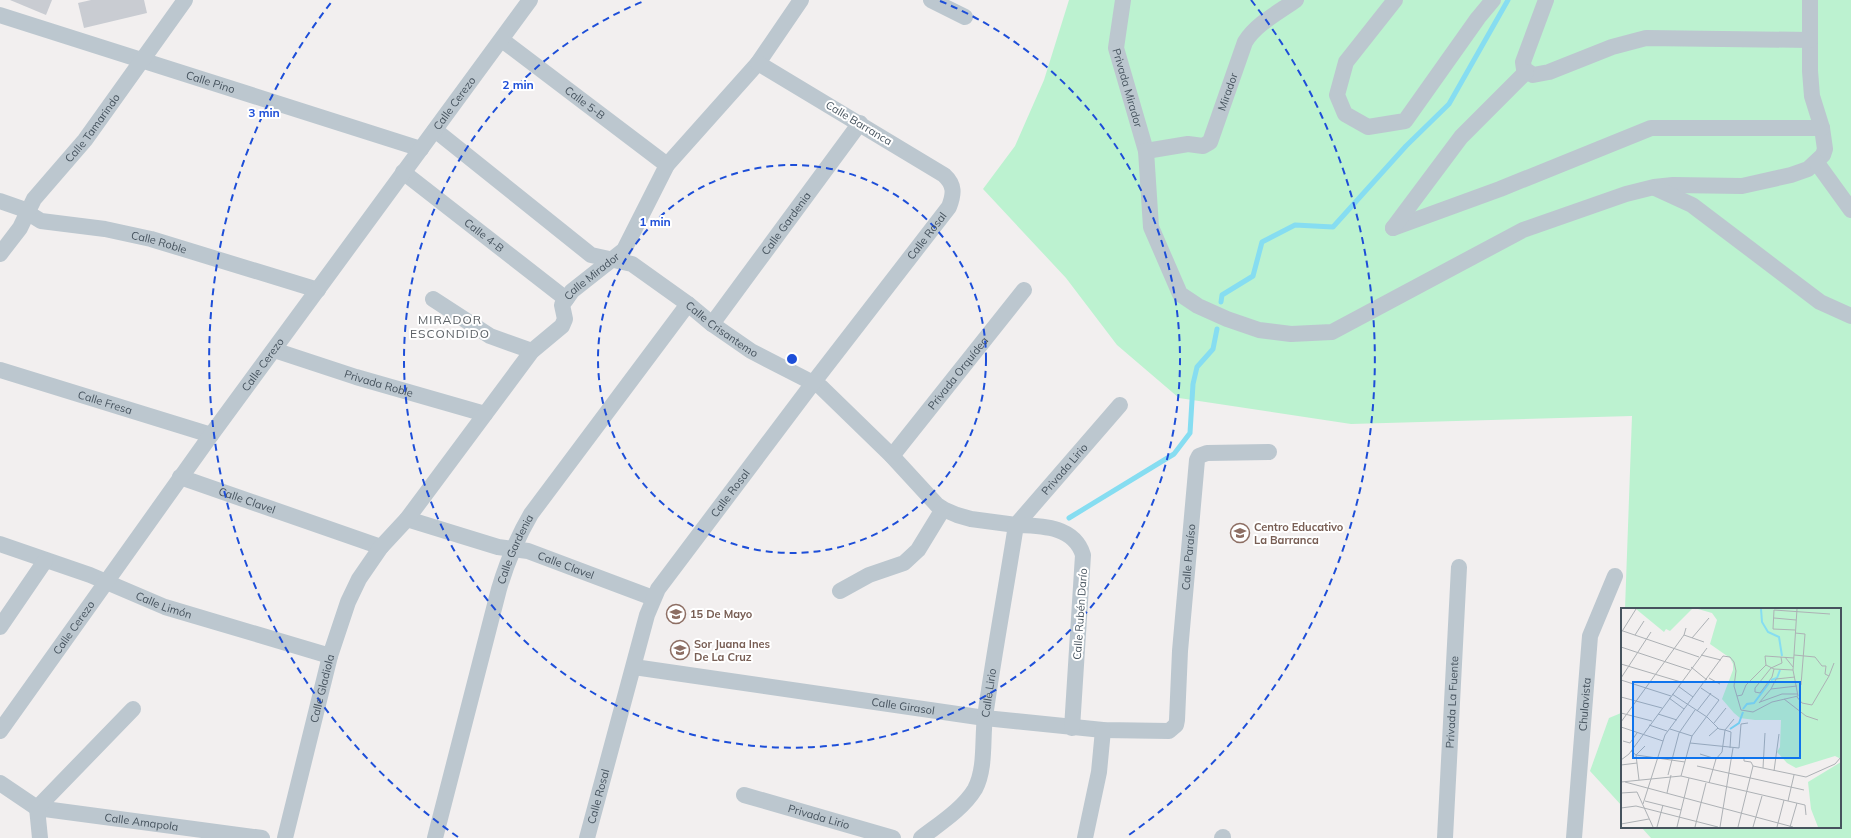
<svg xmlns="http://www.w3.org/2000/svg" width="1851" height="838" viewBox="0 0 1851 838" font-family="Mulish,sans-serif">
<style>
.green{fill:#bcf2d0}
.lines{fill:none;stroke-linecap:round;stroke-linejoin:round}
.stream{stroke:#86ddf1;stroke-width:5}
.building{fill:#c9ccd2}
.minor{stroke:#bcc7cf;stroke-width:16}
.ring{fill:none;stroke:#1d4ed8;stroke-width:2;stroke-dasharray:7 5}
.labels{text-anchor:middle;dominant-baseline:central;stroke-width:4;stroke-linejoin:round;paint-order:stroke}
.street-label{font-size:11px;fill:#46535e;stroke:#fff}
.education-label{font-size:11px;font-weight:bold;fill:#785e54;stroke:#fff;text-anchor:start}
.neighbourhood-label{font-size:12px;letter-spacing:1px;fill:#5b6065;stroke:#fff}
.inset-river{fill:none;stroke:#86ddf1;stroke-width:2}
.inset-road{fill:none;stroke:#adb1b5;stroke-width:1}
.view{fill:#0f74ed;fill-opacity:0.15;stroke:#0f74ed;stroke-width:2}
.inset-edge{fill:none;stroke:#46535e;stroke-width:2}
.centre{fill:#1d4ed8;stroke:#fff;stroke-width:2}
.ring-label{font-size:12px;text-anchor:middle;font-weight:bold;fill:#1d4ed8;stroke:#fff;stroke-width:4;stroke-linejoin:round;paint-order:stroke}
</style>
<rect width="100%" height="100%" fill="#f2efef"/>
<!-- green -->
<g class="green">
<polygon points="1069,0 1851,0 1851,838 1651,838 1641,827 1840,827 1840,609 1625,609 1632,416 1351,424 1179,398 1117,345 1066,278 983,189 1015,146 1044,80"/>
<polygon points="1622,685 1622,806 1590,771 1609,718 1621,713"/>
</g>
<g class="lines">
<!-- stream -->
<g class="stream">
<polyline points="1221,302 1222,295 1253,276 1262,242 1295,225 1333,227 1406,146 1449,104 1508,0"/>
<polyline points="1069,518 1174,454 1190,433 1193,384 1197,367 1213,349 1217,329"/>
</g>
</g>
<!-- building -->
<g class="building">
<polygon points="10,0 52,0 46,15"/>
<polygon points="91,0 144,0 147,13 84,28 78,3"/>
</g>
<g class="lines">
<!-- minor -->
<g class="minor">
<polyline points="931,0 965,17"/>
<path id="s1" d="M 1123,0 L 1116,48 L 1146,151 L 1151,227 L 1180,294 L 1198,306 L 1227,319 L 1259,330 L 1291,334 L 1332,332 L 1523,230 L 1626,194 L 1654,187 L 1673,185 L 1742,186 L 1791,175 L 1808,169 L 1823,155 L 1825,149 L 1822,128 L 1812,96 L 1810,71 L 1810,0"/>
<polyline points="1395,0 1346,62 1337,95 1345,114 1368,127 1405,121 1478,18 1493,0"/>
<polyline points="1546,0 1523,62 1524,69 1533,75 1549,72 1612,47 1646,38 1810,40"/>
<path id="s2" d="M 0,15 L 421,149"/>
<path id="s3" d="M 502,40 L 667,165"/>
<path id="s4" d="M 435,130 L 591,255 L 632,264 L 688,304 L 712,324 L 751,351 L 821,387 L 892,456 L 937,505 L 943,509 L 957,515 L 971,519 L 1016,525 L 1120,405"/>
<path id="s5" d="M 1146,151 L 1188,144 L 1203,146 L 1210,142 L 1245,42 C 1256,24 1279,12 1296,0"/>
<polyline points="1817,163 1851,210"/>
<path id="s6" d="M 403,172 L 566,299"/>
<polyline points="1655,188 1692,205 1820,302 1851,316"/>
<path id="s7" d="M 0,201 L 20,208 L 41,221 L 105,229 L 151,239 L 318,290"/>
<polyline points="1393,228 1500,189 1651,128 1822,128"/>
<polyline points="1393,228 1461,137 1526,72"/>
<path id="s8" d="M 0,254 L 20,228 L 34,199 L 85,140 L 185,0"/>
<polyline points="433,299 490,336 532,351"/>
<path id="s9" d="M 712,324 L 860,123"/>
<path id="s10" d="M 274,350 L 356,377 L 485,414"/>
<path id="s11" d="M 0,370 L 211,435"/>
<path id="s12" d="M 892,456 L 1024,290"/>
<path id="s13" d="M 180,477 L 381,547"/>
<path id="s14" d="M 407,519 L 498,547 L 528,551 L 653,598"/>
<path id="s15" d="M 0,544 L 90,575 L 165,607 L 330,656"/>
<polyline points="840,591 869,575 904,563 918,550 943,509"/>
<polyline points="0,627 45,561"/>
<path id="s16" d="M 634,667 L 985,718 L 1103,730 L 1169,731 L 1176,725 L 1177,720 L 1180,651 L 1197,460 L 1199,456 L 1207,453 L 1269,452"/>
<path id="s17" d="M 0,731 L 211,435 L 530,0"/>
<path id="s18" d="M 0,783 L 37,808 L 262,838"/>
<path id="s19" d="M 744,795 L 893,838"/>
<polyline points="40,838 37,808 133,709"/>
<path id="s20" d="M 285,838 L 330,656 L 348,602 L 359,579 L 381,547 L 407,519 L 532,351 L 562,326 L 565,319 L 562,305 L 572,291 L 624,250 L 667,165 L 758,63 L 801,0"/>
<path id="s21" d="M 435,838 L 499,589 C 507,562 517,538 531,514 L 688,304"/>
<path id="s22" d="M 587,838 L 647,615 L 658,589 L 813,383 L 949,207 C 954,194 955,185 944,175 L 758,63"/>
<path id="s23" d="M 921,838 C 939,824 963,809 975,789 C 986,768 982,740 985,717 C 994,653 1006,589 1016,525 C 1042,526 1074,526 1083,555 L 1072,728"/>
<polyline points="1085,838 1099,772 1103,730"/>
<polyline points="1222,838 1223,837"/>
<path id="s24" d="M 1445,838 L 1459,567"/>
<path id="s25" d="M 1574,838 L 1590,636 L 1615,576"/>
</g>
</g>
<!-- distance rings -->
<g class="ring">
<circle cx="792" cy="359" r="194"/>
<path d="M940 1A388 388 0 1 1 644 1"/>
<path d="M458 837A583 583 0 0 1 333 0M1251 0A583 583 0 0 1 1126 837"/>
</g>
<!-- icons -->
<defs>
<symbol id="school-ring" viewBox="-11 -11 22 22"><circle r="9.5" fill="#fff" stroke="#8d6e63" stroke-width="1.5"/><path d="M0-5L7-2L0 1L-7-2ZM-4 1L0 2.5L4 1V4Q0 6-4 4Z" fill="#8d6e63"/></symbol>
</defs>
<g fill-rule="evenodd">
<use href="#school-ring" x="1229" y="522" width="22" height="22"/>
<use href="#school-ring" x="665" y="603" width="22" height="22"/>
<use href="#school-ring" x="669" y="639" width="22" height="22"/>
</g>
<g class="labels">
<!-- street labels -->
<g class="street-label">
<text stroke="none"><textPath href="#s2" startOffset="221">Calle Pino</textPath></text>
<text stroke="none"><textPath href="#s1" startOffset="90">Privada Mirador</textPath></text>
<text stroke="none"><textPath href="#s5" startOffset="119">Mirador</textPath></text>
<text stroke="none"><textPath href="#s3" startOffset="104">Calle 5-B</textPath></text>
<text stroke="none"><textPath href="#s17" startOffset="775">Calle Cerezo</textPath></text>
<text transform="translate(859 123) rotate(31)">Calle Barranca</text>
<text stroke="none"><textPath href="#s8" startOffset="157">Calle Tamarindo</textPath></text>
<text stroke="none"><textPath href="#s9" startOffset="125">Calle Gardenia</textPath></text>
<text stroke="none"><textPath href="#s6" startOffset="103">Calle 4-B</textPath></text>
<text stroke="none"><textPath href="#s22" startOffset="703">Calle Rosal</textPath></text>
<text stroke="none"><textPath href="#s7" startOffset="166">Calle Roble</textPath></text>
<text stroke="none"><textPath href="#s20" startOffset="659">Calle Mirador</textPath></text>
<text stroke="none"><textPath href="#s4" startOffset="353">Calle Crisantemo</textPath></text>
<text stroke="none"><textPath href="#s17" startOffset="451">Calle Cerezo</textPath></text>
<text stroke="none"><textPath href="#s12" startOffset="106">Privada Orquídea</textPath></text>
<text stroke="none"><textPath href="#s10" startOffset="110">Privada Roble</textPath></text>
<text stroke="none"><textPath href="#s11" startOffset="110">Calle Fresa</textPath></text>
<text stroke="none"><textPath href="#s4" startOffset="790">Privada Lirio</textPath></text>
<text stroke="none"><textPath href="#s22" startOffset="379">Calle Rosal</textPath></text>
<text stroke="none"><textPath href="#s13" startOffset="71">Calle Clavel</textPath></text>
<text stroke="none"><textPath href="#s21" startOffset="300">Calle Gardenia</textPath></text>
<text stroke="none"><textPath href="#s16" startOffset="717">Calle Paraíso</textPath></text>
<text stroke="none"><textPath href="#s14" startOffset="166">Calle Clavel</textPath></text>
<text stroke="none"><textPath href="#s15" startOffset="175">Calle Limón</textPath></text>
<text transform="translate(1080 614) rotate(-86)">Calle Rubén Darío</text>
<text stroke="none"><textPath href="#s17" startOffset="127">Calle Cerezo</textPath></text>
<text stroke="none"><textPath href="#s20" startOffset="154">Calle Gladiola</textPath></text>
<text stroke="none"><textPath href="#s23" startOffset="171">Calle Lirio</textPath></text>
<text stroke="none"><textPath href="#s24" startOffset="136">Privada La Fuente</textPath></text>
<text stroke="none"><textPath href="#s25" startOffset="134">Chulavista</textPath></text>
<text stroke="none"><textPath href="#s16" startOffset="272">Calle Girasol</textPath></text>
<text stroke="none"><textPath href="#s22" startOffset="43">Calle Rosal</textPath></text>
<text stroke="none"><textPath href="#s19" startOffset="78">Privada Lirio</textPath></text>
<text stroke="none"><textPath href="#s18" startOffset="150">Calle Amapola</textPath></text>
</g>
<!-- education labels -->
<g class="education-label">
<text x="1254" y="527">Centro Educativo<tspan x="1254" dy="13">La Barranca</tspan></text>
<text x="690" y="614">15 De Mayo</text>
<text x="694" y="644">Sor Juana Ines<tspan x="694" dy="13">De La Cruz</tspan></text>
</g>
<!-- neighbourhood labels -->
<g class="neighbourhood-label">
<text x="450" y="319">MIRADOR<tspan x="450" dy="14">ESCONDIDO</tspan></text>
</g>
</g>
<!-- overview -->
<g transform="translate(1621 608)">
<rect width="220" height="220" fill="#f2efef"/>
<path d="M 15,1 L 71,1 L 49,23 L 45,21 L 43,24 ZM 77,1 L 220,1 L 220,151 L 214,148 L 175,160 L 166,155 L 156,144 L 159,139 L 160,112 L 134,112 L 119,110 L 113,105 L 101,91 L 112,62 L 112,56 L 109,50 L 89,36 L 96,12 L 91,5 ZM 220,154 L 220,219 L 197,219 L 190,201 L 187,174 Z" fill="#bcf2d0"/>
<path class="inset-river" d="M 140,1 L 141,14 L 147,24 L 158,29 L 161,48M 150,72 L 156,70 L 159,62M 122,101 L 126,96 L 133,95 L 148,75M 109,121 L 118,115 L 122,104"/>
<path class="inset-road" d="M 153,10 L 175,12M 174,22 L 152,21 L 153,2 L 209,6M 2,23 L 78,49M 0,25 L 15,1M 174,25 L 184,26 L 180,77M 14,27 L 23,13M 63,27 L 83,34M 71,30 L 88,10M 0,39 L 69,62M 80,47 L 100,52M 173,47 L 194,49 L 201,58 L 205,58 L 204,66 L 208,68 L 213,55M 164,49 L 172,59M 0,56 L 60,74M 145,57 L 144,48 L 173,50M 145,57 L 153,61 L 172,62M 70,59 L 86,72M 153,61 L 151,69 L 139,85 L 134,84 L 134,80 L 150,60 L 161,55 L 160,49M 0,70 L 30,24M 88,70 L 99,76M 0,72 L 50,88M 57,78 L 72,89M 150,81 L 155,71 L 174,69M 51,86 L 86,109 L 98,121 L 104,122 L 113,111M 116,88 L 121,87 L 125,77 L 145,57M 0,89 L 41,100M 176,89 L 181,95 L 191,97 L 208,68M 48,90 L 63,101M 163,91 L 185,108 L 197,112M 139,94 L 161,86 L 177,86M 138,95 L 150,81 L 176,78M 76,103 L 90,85M 0,105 L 31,113M 37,106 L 56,112M 0,114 L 63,27 L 65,20M 93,115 L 105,100M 28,117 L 46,123M 0,119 L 42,133M 49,121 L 71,128M 88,128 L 97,120M 2,133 L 9,135 L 16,125M 69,135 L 118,140 L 120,116 L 127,115M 10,143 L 15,147 L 64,154M 79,146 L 95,151M 123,150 L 123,153 L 130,154 L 132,158M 0,152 L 8,146 L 86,40M 0,157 L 16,155M 76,158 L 183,182M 132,158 L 185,169 L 214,156 L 220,149M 142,160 L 144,125M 153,163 L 158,126M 47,167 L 58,125 L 74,102M 60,168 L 71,128 L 98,92 L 80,80M 18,172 L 15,147 L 24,138M 0,174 L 60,168 L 184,197 L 185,207M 4,174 L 172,219M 88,175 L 95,151 L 101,144 L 104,122 L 110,124 L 109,140M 0,185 L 16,184 L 32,219M 46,185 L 50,167M 24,193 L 60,202M 167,193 L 173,167M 22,196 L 44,127 L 102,48 L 109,49 L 113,54 L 115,63 L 113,78 L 120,102 L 132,104 L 151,94 L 177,88 L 172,62 L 176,1M 0,200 L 15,198 L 97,219M 0,216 L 28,211M 36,219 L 42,197M 56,219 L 68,170M 74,219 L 85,175M 99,219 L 112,140M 117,219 L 132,158M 132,219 L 141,188M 156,219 L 163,192M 169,219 L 176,195"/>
<path class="view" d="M 12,74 L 179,74 L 179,150 L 12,150 Z"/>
<rect width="220" height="220" class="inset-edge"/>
</g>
<circle cx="792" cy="359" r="6" class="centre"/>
<g class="ring-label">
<text x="518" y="89">2 min</text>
<text x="264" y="117">3 min</text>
<text x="655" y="226">1 min</text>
</g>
</svg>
